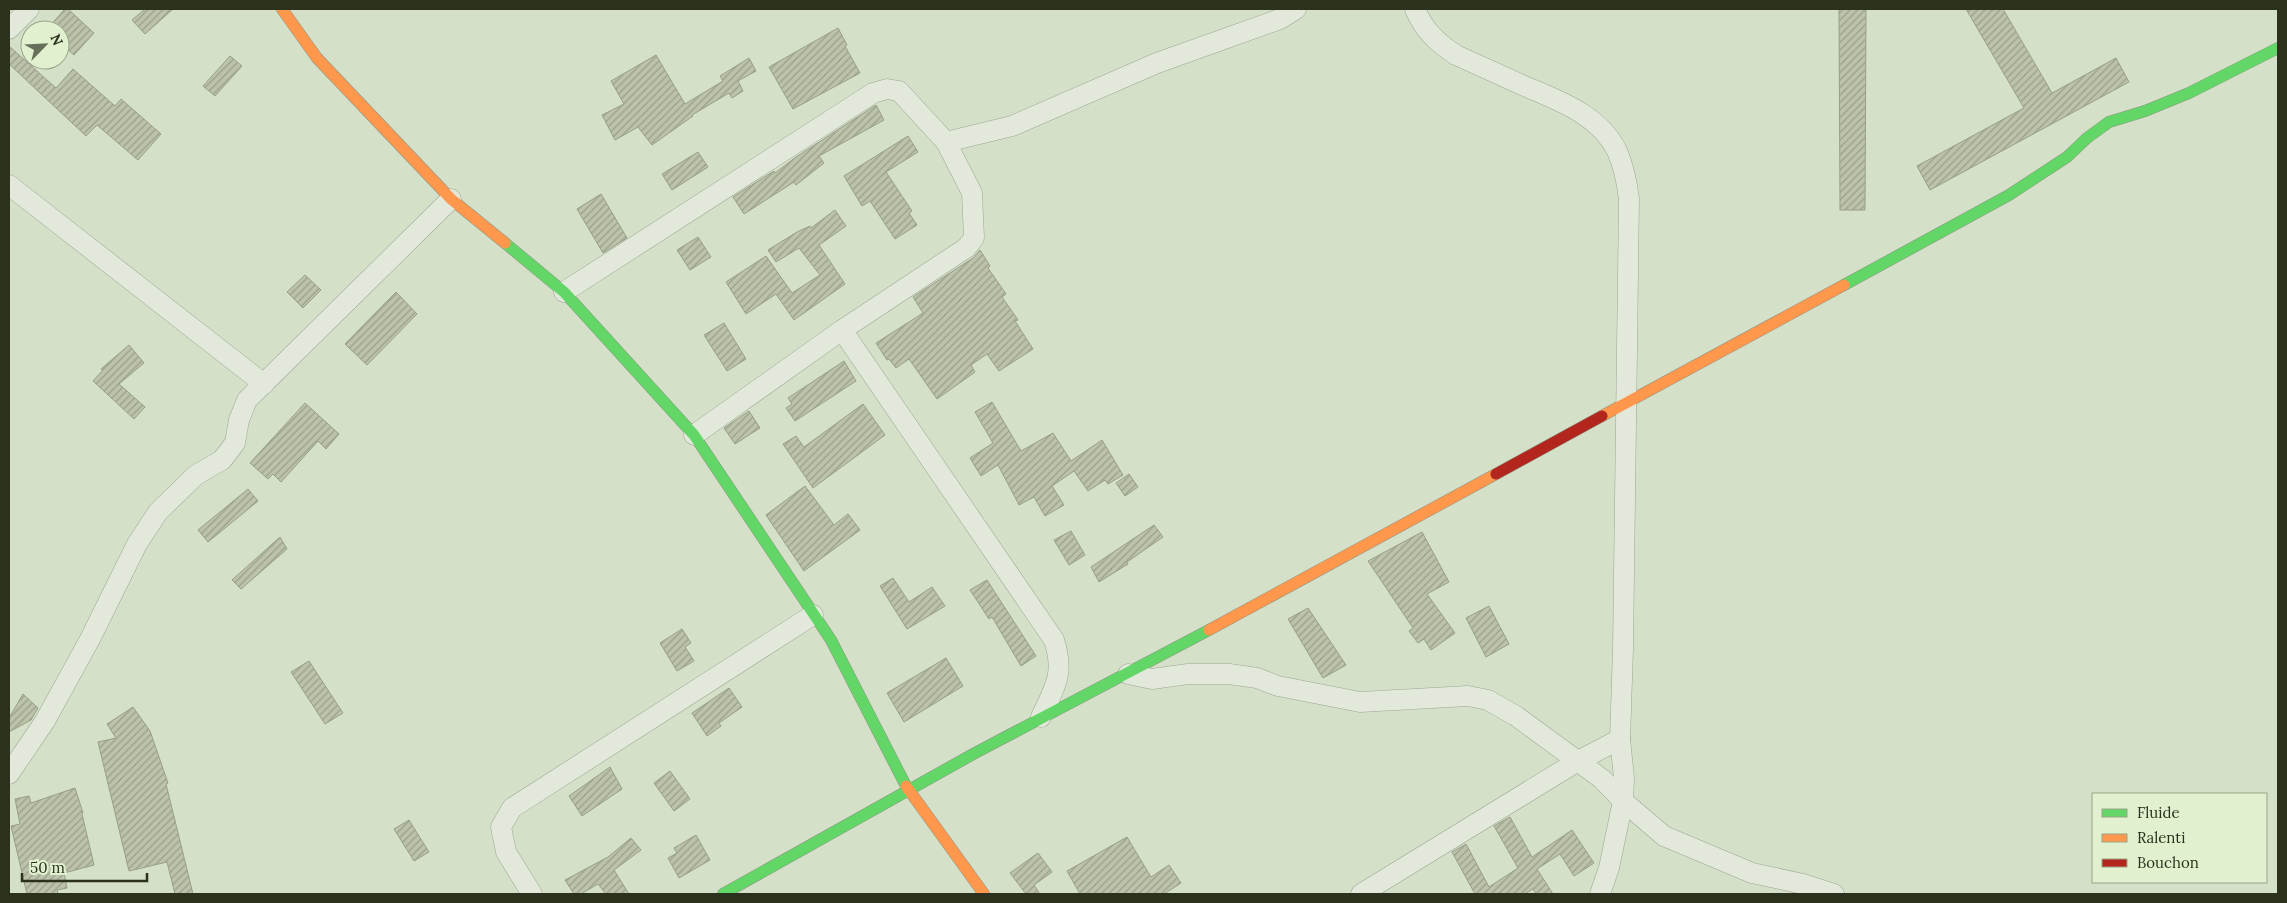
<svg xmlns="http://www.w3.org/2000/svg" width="2287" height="903" viewBox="0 0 2287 903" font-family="Lora,serif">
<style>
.building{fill:url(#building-hatch);stroke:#989f89}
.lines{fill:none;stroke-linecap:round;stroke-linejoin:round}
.street-casing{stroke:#9da593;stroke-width:21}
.fast-casing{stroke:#8d9483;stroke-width:12}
.slow-casing{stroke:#8d9483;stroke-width:12}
.jam-casing{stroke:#8d9483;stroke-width:12}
.street{stroke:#e2e8da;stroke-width:20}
.fast{stroke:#63d668;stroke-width:11}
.slow{stroke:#ff974d;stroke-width:11}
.jam{stroke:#b3261e;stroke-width:11}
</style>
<defs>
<pattern id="building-hatch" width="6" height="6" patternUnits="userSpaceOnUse" patternTransform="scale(1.25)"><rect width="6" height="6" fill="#bcc3aa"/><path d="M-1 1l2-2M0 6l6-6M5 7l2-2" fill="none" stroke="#999f8a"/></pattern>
</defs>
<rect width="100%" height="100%" fill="#d5e0c9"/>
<!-- building -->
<g class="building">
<polygon points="65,9 68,9 94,33 74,55 60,43 60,30 46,30"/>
<polygon points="145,9 173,9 145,34 132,20"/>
<polygon points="1839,9 1866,9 1865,210 1840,210"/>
<polygon points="1966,9 2003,9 2052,93 2116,58 2129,82 1930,190 1917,166 2024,108"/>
<polygon points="838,28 847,45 845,46 860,73 793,109 769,67"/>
<polygon points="9,46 56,88 73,69 115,106 121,99 161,134 138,160 97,125 86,136 9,64"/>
<polygon points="656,55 685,104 723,81 720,76 749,58 756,71 738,81 743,91 732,98 729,93 692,115 693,116 652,145 638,127 615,140 602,115 624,104 611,81"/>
<polygon points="230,56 242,66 215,96 203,86"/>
<polygon points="876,105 884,120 819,156 824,163 796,185 794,182 744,214 733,197 774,171 775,173 796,157"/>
<polygon points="908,136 918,152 886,172 912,211 909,213 917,225 895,239 870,201 862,206 844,176"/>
<polygon points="698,152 708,167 672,190 662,174"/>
<polygon points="601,194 627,238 603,253 577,209"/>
<polygon points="835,210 846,226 819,245 845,284 794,320 776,294 746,314 726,282 766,256 792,293 820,275 799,248 776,262 768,250 797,232 810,226 811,228"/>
<polygon points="698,237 711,257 690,270 677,250"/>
<polygon points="980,250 990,266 988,268 1006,294 1002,297 1018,320 1015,321 1033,349 999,371 987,354 971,365 975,372 937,399 909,359 896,368 889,359 887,360 876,343 923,313 913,297 973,258"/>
<polygon points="305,275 321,290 303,308 287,292"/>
<polygon points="396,292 417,314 367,365 345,344"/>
<polygon points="724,323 746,359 727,371 704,335"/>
<polygon points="129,345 144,363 119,384 145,407 134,419 93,381 103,370 101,369"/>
<polygon points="844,361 856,381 795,421 786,408 792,404 788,398"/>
<polygon points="992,402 1021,451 1053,433 1071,461 1102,440 1123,475 1108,484 1105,480 1088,491 1074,471 1052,486 1064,505 1045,516 1034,497 1019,505 998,465 981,476 970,458 993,443 975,412"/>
<polygon points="305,403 339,434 326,449 318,441 281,482 273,474 268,479 250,463"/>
<polygon points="863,404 885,435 813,488 783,444 796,436 804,447"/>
<polygon points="749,411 760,428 735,444 724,428"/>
<polygon points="1129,474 1138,487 1125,496 1116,483"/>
<polygon points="805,486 834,525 848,514 860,530 804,571 766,515"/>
<polygon points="248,489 258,501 208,542 198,530"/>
<polygon points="1154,525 1163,537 1127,562 1128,564 1099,582 1091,567"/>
<polygon points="1071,531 1085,555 1069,565 1054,540"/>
<polygon points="1422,532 1449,582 1427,594 1455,633 1431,650 1424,639 1418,643 1409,631 1413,628 1368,561"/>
<polygon points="280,537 287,549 241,589 232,580"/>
<polygon points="893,578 909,602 932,587 945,606 907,629 880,586"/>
<polygon points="987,580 1036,656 1021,666 992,617 989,619 970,590"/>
<polygon points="1489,606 1509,644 1486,657 1466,618"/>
<polygon points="1308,608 1346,665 1323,678 1288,619"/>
<polygon points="682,629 691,643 685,647 694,661 677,671 660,643"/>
<polygon points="946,658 963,686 904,722 887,693"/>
<polygon points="309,661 343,713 325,724 291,672"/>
<polygon points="729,688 742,707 719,723 721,726 707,736 692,713"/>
<polygon points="23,694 38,708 31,720 9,732 9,718"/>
<polygon points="133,707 150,731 168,783 166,784 193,894 175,894 167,862 129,871 98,742 116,738 107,724"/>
<polygon points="610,767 622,789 582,816 569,796"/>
<polygon points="670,771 690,799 674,811 654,783"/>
<polygon points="75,788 83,813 82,814 94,865 64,873 67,888 57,890 58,894 27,894 11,826 20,824 15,799 29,796 31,803"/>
<polygon points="1510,817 1532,857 1572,830 1594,863 1574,876 1560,854 1537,869 1553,894 1536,894 1533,889 1525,894 1475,894 1452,852 1466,844 1489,887 1518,868 1494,826"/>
<polygon points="409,820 429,852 414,861 394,829"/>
<polygon points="696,835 710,860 679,878 668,858 677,853 674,848"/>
<polygon points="1127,837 1151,877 1169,865 1181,883 1164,894 1080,894 1067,871"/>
<polygon points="631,838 641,850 614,870 629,894 606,894 598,884 581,894 574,894 565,880 608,857"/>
<polygon points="1038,853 1052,872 1034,885 1040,894 1026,894 1010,873"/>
</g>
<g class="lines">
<defs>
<g id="street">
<path d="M 1415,9 C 1424,30 1436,42 1456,55 C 1478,65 1500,75 1522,85 C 1557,100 1599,114 1617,151 C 1624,167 1627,182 1629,199 L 1623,649 L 1620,739 L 1624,778 L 1623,801 L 1609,868 L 1600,894"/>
<polyline points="9,29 29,9"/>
<polyline points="946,142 1012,126 1157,63 1280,19 1296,9"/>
<polyline points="9,185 264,384"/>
<polyline points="564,292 873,93 887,89 899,91 946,142 972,193 974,238 966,248 842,330 694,435"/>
<path d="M 842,330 L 1054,640 C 1065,674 1055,687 1041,717"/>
<polyline points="1128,674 1152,679 1188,674 1229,674 1257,678 1278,686 1360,702 1468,696 1488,700 1516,716 1602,779 1623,801 1664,836 1752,873 1803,884 1834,894"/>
<polyline points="9,774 45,721 90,639 137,544 158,512 196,475 222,460 235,443 239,420 247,400 451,199"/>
<polyline points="532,894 506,852 501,827 512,808 813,615"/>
<polyline points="1361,894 1578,761 1620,739"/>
</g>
<g id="fast">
<polyline points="505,243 564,292 694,435 831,640 906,786"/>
<polyline points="1844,285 2009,195 2067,157 2087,138 2109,122 2145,111 2189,93 2278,48"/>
<polyline points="723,894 975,753 1209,630"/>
</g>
<g id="slow">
<polyline points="282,9 317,58 451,199 505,243"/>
<polyline points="1602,416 1844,285"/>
<polyline points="1209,630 1496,474"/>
<polyline points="906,786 984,894"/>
</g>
<polyline id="jam" points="1496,474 1602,416"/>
</defs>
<!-- street casing -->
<use href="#street" class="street-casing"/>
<!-- fast casing -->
<use href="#fast" class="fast-casing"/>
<!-- slow casing -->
<use href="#slow" class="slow-casing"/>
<!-- jam casing -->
<use href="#jam" class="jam-casing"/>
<!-- street -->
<use href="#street" class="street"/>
<!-- fast -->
<use href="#fast" class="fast"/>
<!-- slow -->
<use href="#slow" class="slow"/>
<!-- jam -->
<use href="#jam" class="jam"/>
</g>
<!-- border -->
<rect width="2287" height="903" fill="none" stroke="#2c311d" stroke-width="20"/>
<!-- legend -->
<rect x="2092" y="793" width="175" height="90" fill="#e1f1cf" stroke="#99a488"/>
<rect x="2102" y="809" width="25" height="8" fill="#63d668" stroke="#99a488"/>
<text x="2137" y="818" font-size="15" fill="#2c311d">Fluide</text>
<rect x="2102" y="834" width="25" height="8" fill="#ff974d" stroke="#99a488"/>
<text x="2137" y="843" font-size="15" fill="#2c311d">Ralenti</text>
<rect x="2102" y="859" width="25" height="8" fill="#b3261e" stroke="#99a488"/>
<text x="2137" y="868" font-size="15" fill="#2c311d">Bouchon</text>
<!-- north arrow -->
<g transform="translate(45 45) rotate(66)"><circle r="24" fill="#e1f1cf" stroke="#99a488"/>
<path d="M0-4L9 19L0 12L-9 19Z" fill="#676e59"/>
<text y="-8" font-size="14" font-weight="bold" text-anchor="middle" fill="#2c311d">N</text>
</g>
<!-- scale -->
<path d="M22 873v8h125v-8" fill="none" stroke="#2c311d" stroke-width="2.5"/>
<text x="30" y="873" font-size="15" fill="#2c311d" stroke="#e1f1cf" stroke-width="4" paint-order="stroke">50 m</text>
</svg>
